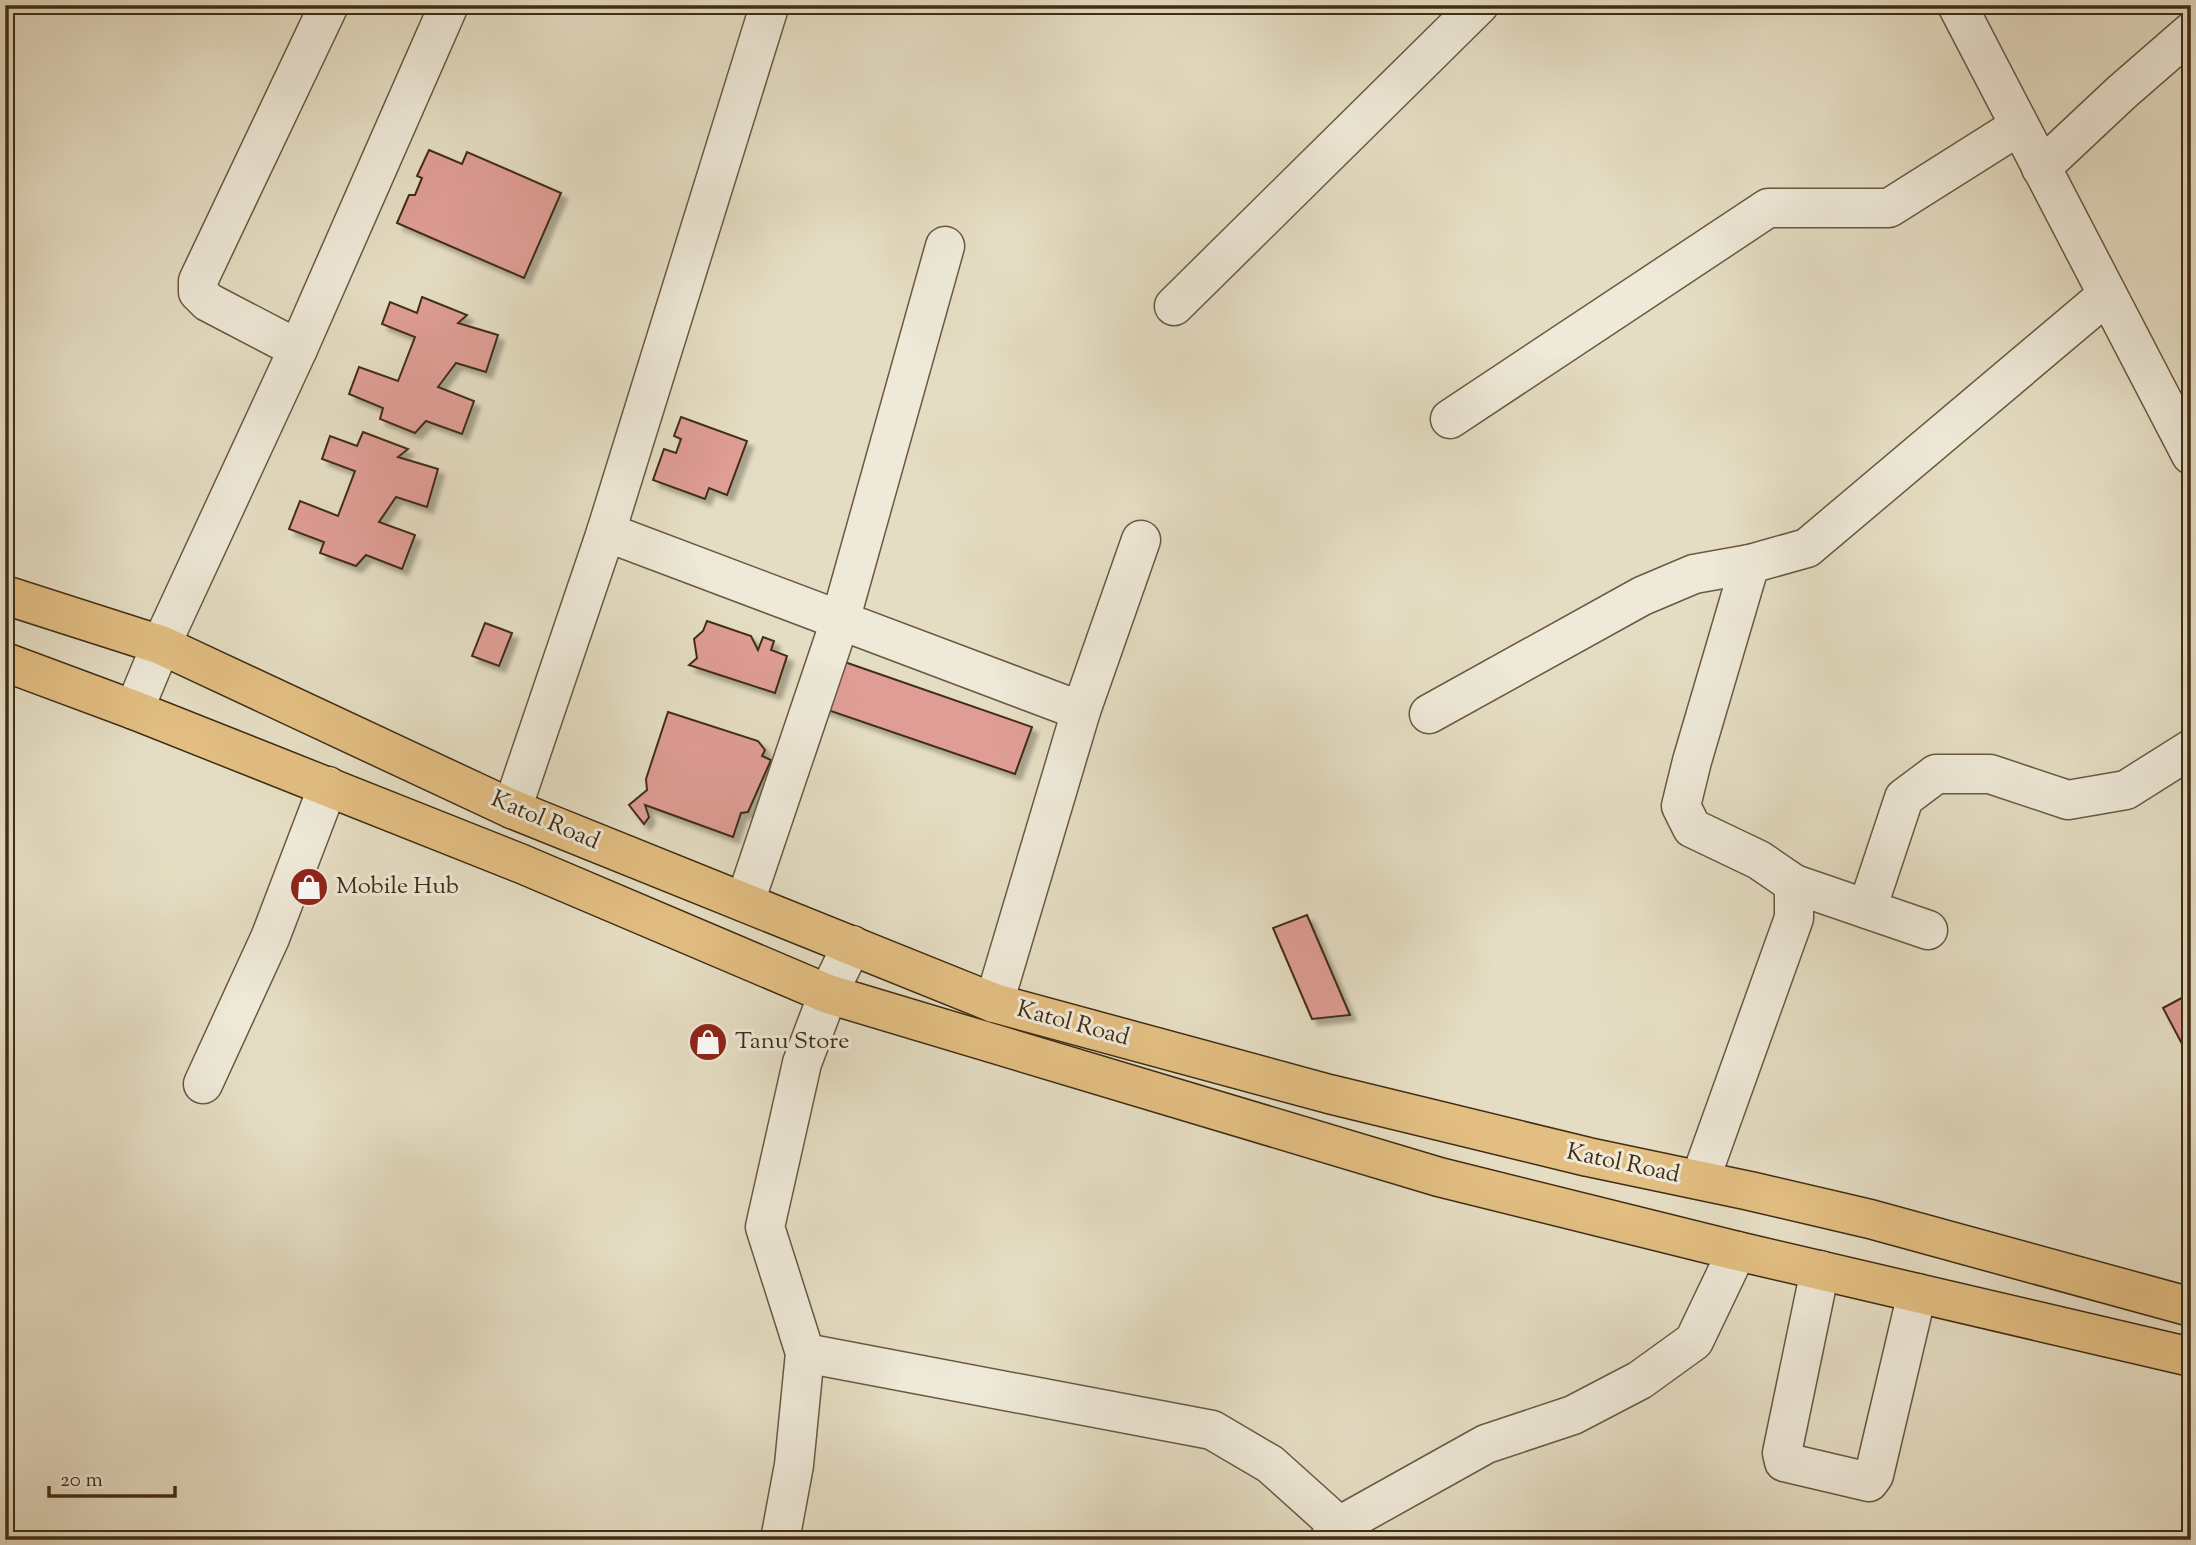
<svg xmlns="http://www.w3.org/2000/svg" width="2196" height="1545" viewBox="0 0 2196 1545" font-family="'Sorts Mill Goudy',serif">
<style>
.building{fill:#df9d95;stroke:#402d14;stroke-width:2;filter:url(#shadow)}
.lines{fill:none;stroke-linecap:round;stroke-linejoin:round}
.minor-casing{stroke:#695940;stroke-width:41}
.major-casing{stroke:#402d14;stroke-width:41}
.minor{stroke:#eee9d8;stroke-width:38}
.major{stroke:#e2be82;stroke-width:38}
.labels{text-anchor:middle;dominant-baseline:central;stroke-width:6;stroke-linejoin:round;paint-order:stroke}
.street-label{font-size:24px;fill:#402d14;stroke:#eee9d8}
.poi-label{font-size:24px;fill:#402d14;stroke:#eee9d8;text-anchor:start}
</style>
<defs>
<filter id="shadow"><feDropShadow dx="6" dy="6" stdDeviation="2" flood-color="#0004"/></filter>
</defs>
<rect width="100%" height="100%" fill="#e5ddc3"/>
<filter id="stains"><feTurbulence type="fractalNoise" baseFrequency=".00286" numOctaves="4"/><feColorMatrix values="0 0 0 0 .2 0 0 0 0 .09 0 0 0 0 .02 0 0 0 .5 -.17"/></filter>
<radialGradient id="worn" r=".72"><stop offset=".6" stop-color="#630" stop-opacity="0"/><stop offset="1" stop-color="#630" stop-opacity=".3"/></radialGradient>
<!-- building -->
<g class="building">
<polygon points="429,150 462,164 467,152 561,193 524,278 397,223 409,195 415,195 422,178 417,176"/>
<polygon points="422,297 467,315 458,323 498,335 486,372 456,363 438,387 474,401 462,434 426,421 415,433 380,419 383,408 349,394 359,367 398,381 415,337 382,324 390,302 417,313"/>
<polygon points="681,417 747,441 727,495 709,488 705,499 653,480 664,449 676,453 681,439 674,436"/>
<polygon points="363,432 408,449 398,457 438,469 427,507 396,497 379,522 415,535 402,569 366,555 356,566 320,553 324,542 289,529 300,501 338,516 355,471 322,459 330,436 357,446"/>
<polygon points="707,621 751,636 758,650 763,637 774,641 771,650 787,656 775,693 689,665 697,658 694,639 703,631"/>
<polygon points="485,623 512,633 499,666 472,656"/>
<polygon points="836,659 1032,727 1015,774 819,707"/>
<polygon points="668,712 758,741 765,750 762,756 771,760 748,812 741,813 733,837 645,805 649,817 644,824 629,805 647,790 646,779"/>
<polygon points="1307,915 1350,1015 1312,1019 1273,928"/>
<polygon points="2191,993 2191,1081 2183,1068 2189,1057 2163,1008"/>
</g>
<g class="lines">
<defs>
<g id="minor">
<polyline points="1957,5 2191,455"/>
<polyline points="2041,168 2122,92 2191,32"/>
<polyline points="1174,306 1479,5"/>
<polyline points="298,349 208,302 198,292 198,281 329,5"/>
<polyline points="1450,419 1768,208 1889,208 2019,126"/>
<polyline points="606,532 1081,711 1141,540"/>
<polyline points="134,710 161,645 298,349 449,5"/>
<polyline points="1429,714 1642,596 1694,574 1750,564 1807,548 2107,295"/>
<polyline points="512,809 606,532 769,7"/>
<polyline points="1794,884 1928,930"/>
<polyline points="745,902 840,621 945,246"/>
<polyline points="1867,909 1904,798 1936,774 1990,774 2068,800 2126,790 2191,749"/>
<polyline points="994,1003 1081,711"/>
<polyline points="203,1084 270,938 328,786"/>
<polyline points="1700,1180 1794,918 1794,884 1759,860 1692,828 1681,806 1692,761 1750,564"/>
<polyline points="1820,1270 1782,1453 1784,1462 1869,1482 1874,1475 1917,1293"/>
<polyline points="805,1353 1212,1430 1270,1464 1339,1526"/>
<polyline points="780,1540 794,1465 805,1353 765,1227 802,1063 828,994 852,945"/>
<polyline points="1329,1540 1339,1526 1486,1444 1573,1415 1640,1380 1694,1341 1737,1251"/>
</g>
<g id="major">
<polyline points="5,595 161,645 512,809 994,1003 1329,1094 1588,1157 1750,1191 1870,1219 2191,1307"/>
<polyline points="5,662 134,710 522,864 828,994 1439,1177 1737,1251 2191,1357"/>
</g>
</defs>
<!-- minor casing -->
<use href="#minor" class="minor-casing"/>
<!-- major casing -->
<use href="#major" class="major-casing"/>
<!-- minor -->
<use href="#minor" class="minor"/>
<!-- major -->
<use href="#major" class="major"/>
</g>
<!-- icons -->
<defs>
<symbol id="shop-disc" viewBox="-11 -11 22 22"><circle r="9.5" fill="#8f2418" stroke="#eee9d8"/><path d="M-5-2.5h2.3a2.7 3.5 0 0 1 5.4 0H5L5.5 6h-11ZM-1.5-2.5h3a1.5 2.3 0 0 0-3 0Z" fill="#fff"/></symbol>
</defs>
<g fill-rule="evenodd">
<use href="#shop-disc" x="287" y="865" width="44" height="44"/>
<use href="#shop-disc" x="686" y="1020" width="44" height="44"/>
</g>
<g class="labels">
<!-- street labels -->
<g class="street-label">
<text transform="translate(545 821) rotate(23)">Katol Road</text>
<text transform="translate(1073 1024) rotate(15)">Katol Road</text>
<text transform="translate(1623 1164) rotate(12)">Katol Road</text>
</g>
<!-- poi labels -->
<g class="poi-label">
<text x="336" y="887">Mobile Hub</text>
<text x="735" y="1042">Tanu Store</text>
</g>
</g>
<!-- margin -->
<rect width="2196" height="1545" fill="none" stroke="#e5ddc3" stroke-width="28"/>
<rect x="7" y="7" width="2182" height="1531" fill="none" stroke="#402d14" stroke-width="3.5"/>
<rect x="14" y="14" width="2168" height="1517" fill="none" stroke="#402d14" stroke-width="2"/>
<!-- scale -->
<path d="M49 1486v10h126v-10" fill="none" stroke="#402d14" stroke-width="3.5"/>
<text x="60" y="1486" font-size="21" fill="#402d14" stroke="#eee9d8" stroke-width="5" paint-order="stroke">20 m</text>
<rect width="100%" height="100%" filter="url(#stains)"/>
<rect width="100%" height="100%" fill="url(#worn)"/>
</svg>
